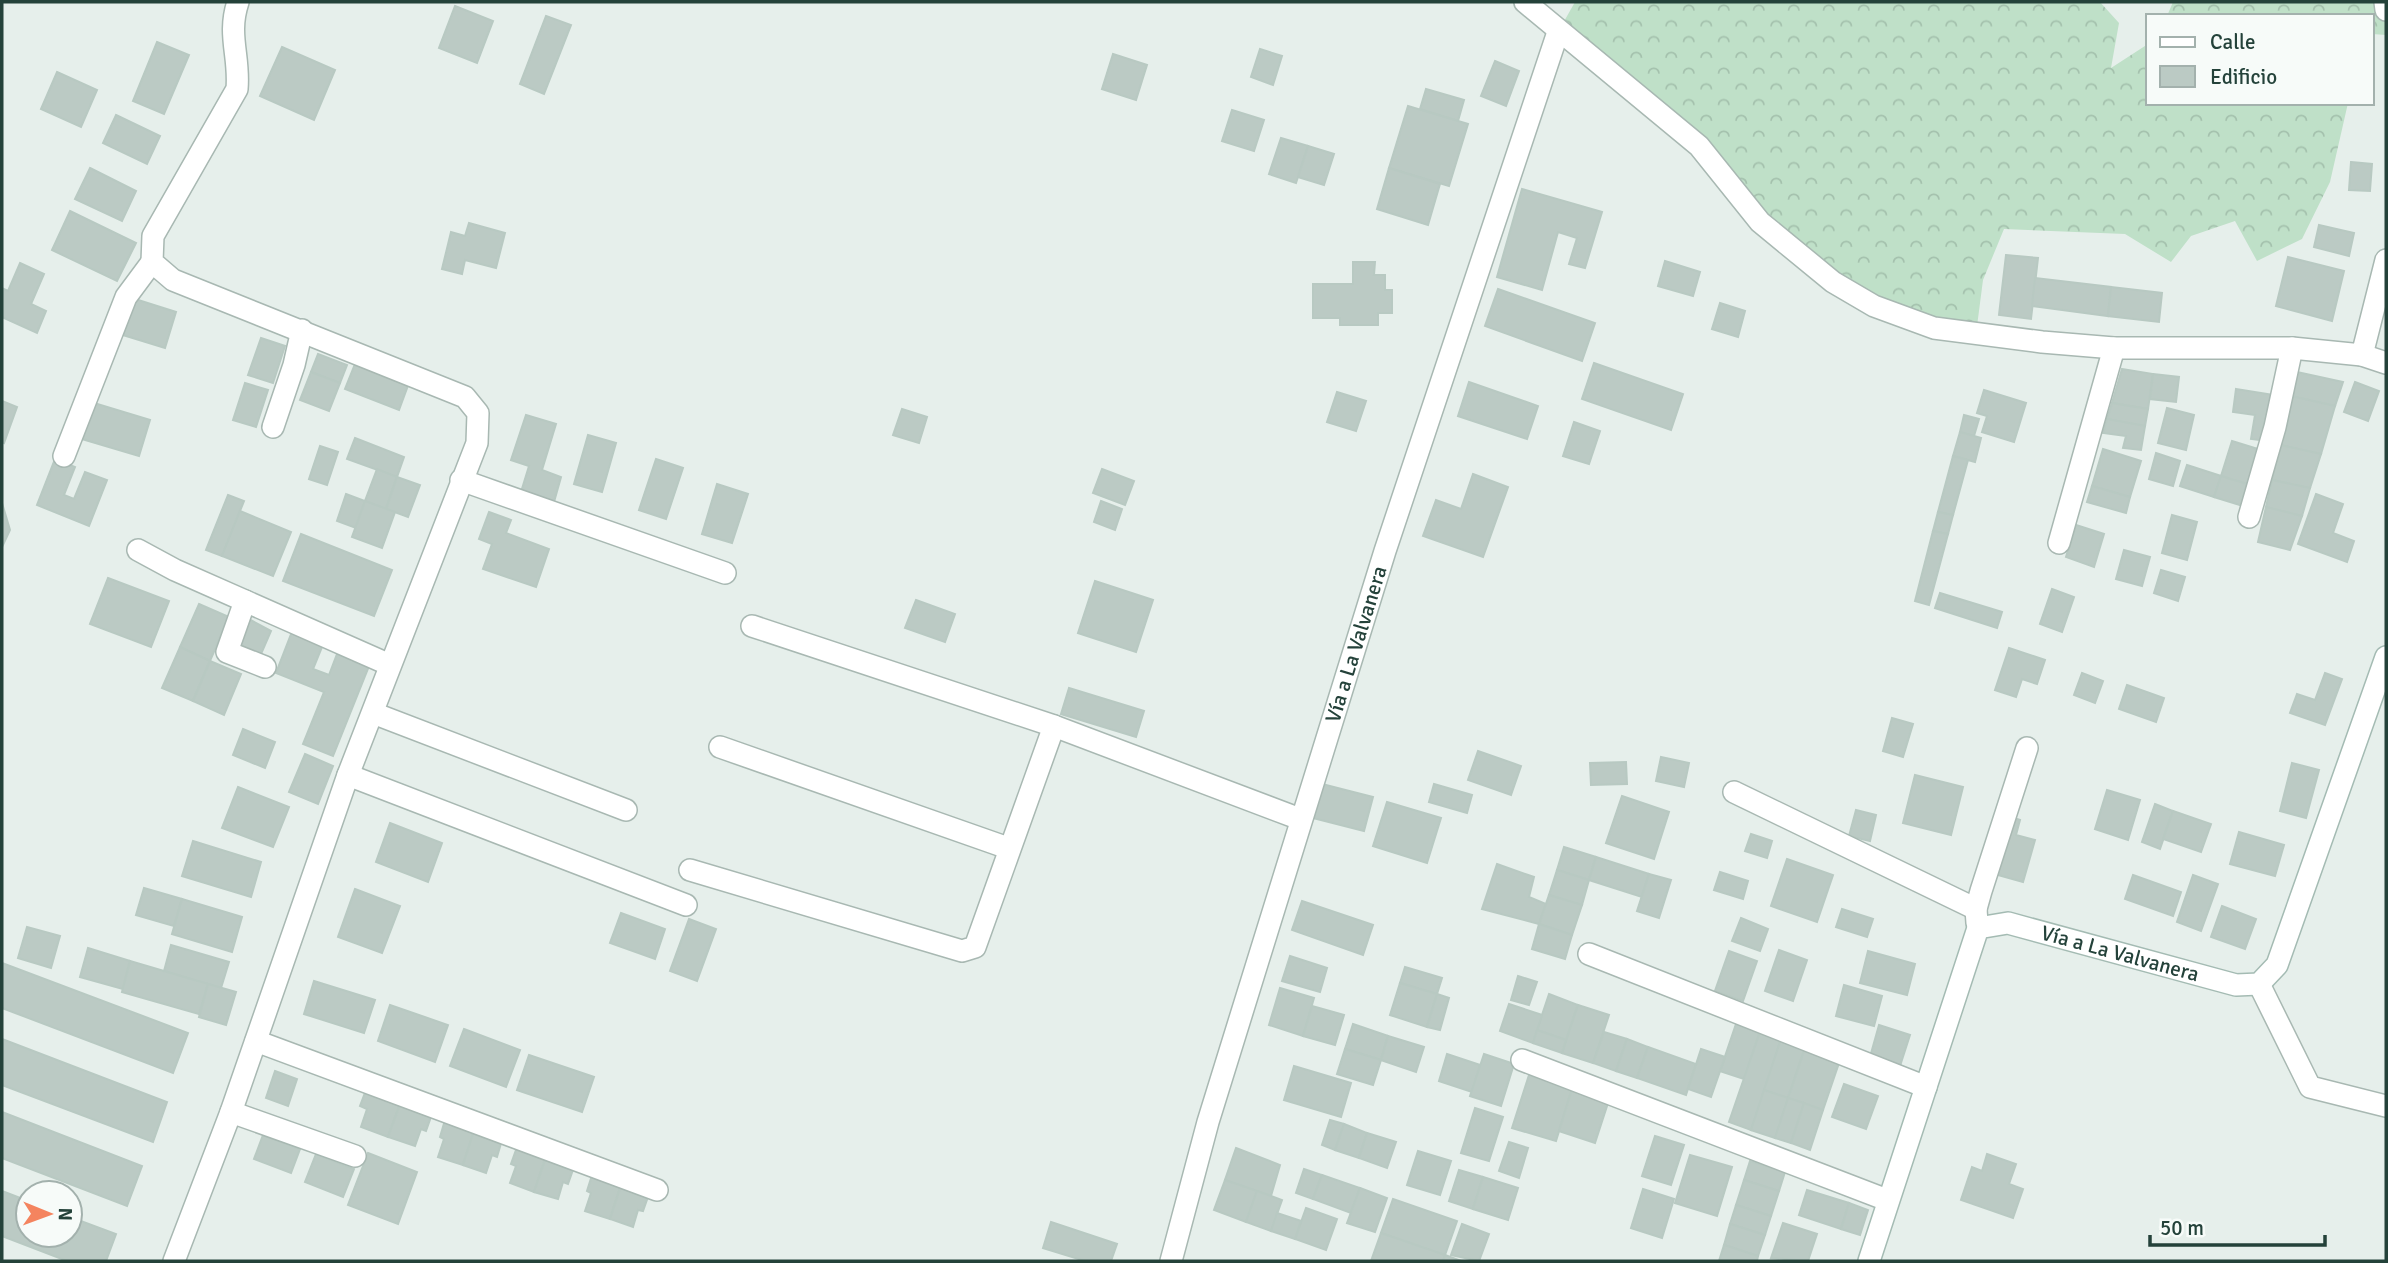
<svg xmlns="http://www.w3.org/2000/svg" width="2388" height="1263" viewBox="0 0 2388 1263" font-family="Signika,sans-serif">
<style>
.forest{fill:url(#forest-crowns)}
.building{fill:#bbcac4;stroke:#b8c9c2;stroke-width:2}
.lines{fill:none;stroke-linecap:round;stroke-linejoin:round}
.street-casing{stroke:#a8b8b2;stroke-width:24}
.secondary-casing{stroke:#a4bbb3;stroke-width:24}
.street{stroke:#fff;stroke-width:21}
.secondary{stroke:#fff;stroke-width:21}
.labels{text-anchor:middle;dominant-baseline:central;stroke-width:5;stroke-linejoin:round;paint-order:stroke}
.street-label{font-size:21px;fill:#24423a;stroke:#f7fbf9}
</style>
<defs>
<pattern id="forest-crowns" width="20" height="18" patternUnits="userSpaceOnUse" patternTransform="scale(1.75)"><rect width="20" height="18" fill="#bfe0c8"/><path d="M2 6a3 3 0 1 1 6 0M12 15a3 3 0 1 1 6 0" fill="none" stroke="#a4c1ad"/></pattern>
</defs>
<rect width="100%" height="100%" fill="#e6efeb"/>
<!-- forest -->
<g class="forest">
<polygon points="1575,2 2100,2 2119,23 2111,68 2148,44 2148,103 2348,103 2330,182 2302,239 2257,261 2235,221 2191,236 2171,262 2125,234 2004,229 1983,280 1976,334 1833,282 1699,146 1558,32"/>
<polygon points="2173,2 2385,2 2386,35 2372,34 2372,16 2167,16"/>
</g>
<!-- building -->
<g class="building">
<polygon points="455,6 493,21 477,63 439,48"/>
<polygon points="546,16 571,25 544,94 520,84"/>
<polygon points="157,42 189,55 164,114 133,101"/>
<polygon points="282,47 335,70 314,120 260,96"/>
<polygon points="1260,49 1282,56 1273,85 1251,77"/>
<polygon points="1113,54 1147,65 1136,100 1102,89"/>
<polygon points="1495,61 1519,71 1506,106 1481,96"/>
<polygon points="57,72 97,90 81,127 41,109"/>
<polygon points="1426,89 1464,100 1458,121 1420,109"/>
<polygon points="1408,106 1468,124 1449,186 1389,168"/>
<polygon points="1232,110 1264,120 1254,151 1222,141"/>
<polygon points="116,115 160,136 147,164 103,143"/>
<polygon points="1281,138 1308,146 1296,183 1269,174"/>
<polygon points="1308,146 1334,154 1324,185 1298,177"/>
<polygon points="2351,162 2372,164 2370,191 2349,190"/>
<polygon points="90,168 136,191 122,221 75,199"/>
<polygon points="1389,168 1440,184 1428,225 1377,209"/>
<polygon points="1522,189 1602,212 1585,268 1569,264 1577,238 1558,232 1542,290 1497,277"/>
<polygon points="70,211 136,243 117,281 52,250"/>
<polygon points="469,223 505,233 496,268 465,260 462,274 442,269 451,232 465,236"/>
<polygon points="2319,225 2354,233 2349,256 2314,247"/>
<polygon points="2006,255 2038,258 2031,319 1999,315"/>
<polygon points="2288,257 2344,271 2332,321 2276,306"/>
<polygon points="1665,261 1700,272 1693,296 1658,286"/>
<polygon points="1353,262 1375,262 1374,275 1385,275 1385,290 1392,290 1392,313 1378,313 1378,325 1340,325 1340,318 1313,318 1313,284 1353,284"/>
<polygon points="20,263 44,274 31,304 46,311 37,333 2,317 2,288 8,291"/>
<polygon points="2035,278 2111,287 2108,316 2032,306"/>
<polygon points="2111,287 2162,293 2159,322 2108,316"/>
<polygon points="1498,289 1595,323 1582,361 1485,326"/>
<polygon points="135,299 176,312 165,348 123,335"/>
<polygon points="1720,303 1745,311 1738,337 1712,329"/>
<polygon points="261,338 285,346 273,383 248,375"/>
<polygon points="318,354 347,365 340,383 311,372"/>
<polygon points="357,359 410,380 399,410 345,389"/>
<polygon points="1594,363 1683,394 1671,430 1582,399"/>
<polygon points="2122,369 2153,374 2148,409 2112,403"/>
<polygon points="311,372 340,383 329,411 300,400"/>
<polygon points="2297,372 2343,382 2335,406 2291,396"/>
<polygon points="2153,374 2179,377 2176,402 2150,399"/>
<polygon points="1469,382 1538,406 1527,439 1458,416"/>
<polygon points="2355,382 2379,391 2368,421 2344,412"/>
<polygon points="245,383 268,390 256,427 233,420"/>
<polygon points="2236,389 2274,395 2267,441 2251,439 2255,415 2233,412"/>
<polygon points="1984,390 2026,403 2014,442 1982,432 1987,416 1977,413"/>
<polygon points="1337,392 1366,401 1356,431 1327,422"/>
<polygon points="2291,396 2335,406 2321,454 2280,445"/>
<polygon points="2,401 17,407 4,443 2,442"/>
<polygon points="94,403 150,420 139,456 82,439"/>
<polygon points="2112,403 2148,409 2145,426 2107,419"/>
<polygon points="2167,408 2194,415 2186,450 2158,443"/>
<polygon points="902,409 927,417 919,443 893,435"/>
<polygon points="526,415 556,424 542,470 561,477 554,502 521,492 529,466 511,460"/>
<polygon points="1964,415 1979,419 1974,436 1960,432"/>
<polygon points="2107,419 2145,426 2141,450 2123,448 2126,436 2103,433"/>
<polygon points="1574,422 1600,431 1589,464 1563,456"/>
<polygon points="1960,432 1981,438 1975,462 1953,456"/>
<polygon points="588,435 616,443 602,492 574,484"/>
<polygon points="355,438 404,457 397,477 347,459"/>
<polygon points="2232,441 2261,450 2250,485 2221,476"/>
<polygon points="2280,445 2321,454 2310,488 2272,480"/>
<polygon points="320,446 338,452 327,485 309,479"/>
<polygon points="2103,449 2141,461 2130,497 2092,486"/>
<polygon points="2156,453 2180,461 2173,486 2149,479"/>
<polygon points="1953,456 1968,460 1953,515 1938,512"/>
<polygon points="55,459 75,467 64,495 74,499 85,472 107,480 89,526 37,505"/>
<polygon points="656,459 683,468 666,519 639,510"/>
<polygon points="2187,465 2221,476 2214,497 2180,486"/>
<polygon points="377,469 397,477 386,509 365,501"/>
<polygon points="1102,469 1134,481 1125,505 1093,493"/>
<polygon points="1473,474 1508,487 1483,557 1423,536 1436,500 1461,509"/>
<polygon points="2221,476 2250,485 2243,506 2214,497"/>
<polygon points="397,477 420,485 408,517 386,509"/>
<polygon points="2272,480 2310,488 2302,516 2266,507"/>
<polygon points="717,484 748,494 732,543 702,534"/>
<polygon points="2092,486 2130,497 2126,513 2087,502"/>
<polygon points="346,494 365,501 356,528 337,521"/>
<polygon points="2316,494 2343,504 2333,533 2354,541 2347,562 2298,544"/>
<polygon points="228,495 244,501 222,556 206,550"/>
<polygon points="365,501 395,512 382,548 352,537"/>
<polygon points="1101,501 1122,509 1115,530 1094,522"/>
<polygon points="2,503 10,530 2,547"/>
<polygon points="2266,507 2302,516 2290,550 2258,542"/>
<polygon points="240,511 291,532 273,576 222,556"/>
<polygon points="489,512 511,520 506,533 549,549 536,587 483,569 492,544 479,539"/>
<polygon points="1938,512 1953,515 1948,534 1933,531"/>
<polygon points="2172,515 2197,522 2187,560 2162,553"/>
<polygon points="2076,525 2104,534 2094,567 2066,557"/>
<polygon points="1933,531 1948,534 1929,605 1915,601"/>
<polygon points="301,534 392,570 374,616 283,581"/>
<polygon points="2124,550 2150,557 2142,586 2116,579"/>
<polygon points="2161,570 2185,577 2178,601 2154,593"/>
<polygon points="108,578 169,601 151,647 90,624"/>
<polygon points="1095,581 1153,600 1136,652 1078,633"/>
<polygon points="2052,589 2074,597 2062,632 2040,624"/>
<polygon points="1940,593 2002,612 1997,628 1935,608"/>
<polygon points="916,600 955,614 945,642 905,628"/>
<polygon points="199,604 229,617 210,661 180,647"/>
<polygon points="245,617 271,631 258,661 232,650"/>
<polygon points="293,629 324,642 313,669 329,675 337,654 369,666 333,756 303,744 324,692 276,673"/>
<polygon points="180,647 210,661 193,701 162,688"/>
<polygon points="2009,648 2045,660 2037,684 2022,679 2016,697 1995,690"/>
<polygon points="210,661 241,674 224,715 193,701"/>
<polygon points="2082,673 2103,681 2095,703 2074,695"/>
<polygon points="2325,673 2342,679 2325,725 2290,713 2297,694 2315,700"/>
<polygon points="2127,685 2164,698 2156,722 2119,709"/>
<polygon points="1069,688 1144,711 1136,737 1061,714"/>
<polygon points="1892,718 1913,724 1903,757 1883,751"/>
<polygon points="243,729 275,742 265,768 233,755"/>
<polygon points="1478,751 1521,766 1511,795 1468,780"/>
<polygon points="305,754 333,766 318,804 289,792"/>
<polygon points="1661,757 1689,763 1684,787 1656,781"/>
<polygon points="1626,762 1627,784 1591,785 1590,763"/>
<polygon points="2292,763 2319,770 2306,818 2280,811"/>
<polygon points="1915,775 1963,787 1951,835 1903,823"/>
<polygon points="1322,784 1373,797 1364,831 1313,818"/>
<polygon points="1434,784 1472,795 1467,813 1429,802"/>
<polygon points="238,787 289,807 273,847 222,828"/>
<polygon points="2107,790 2140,800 2128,840 2095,829"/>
<polygon points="1622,796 1669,812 1654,859 1606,843"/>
<polygon points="1387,802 1441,818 1427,863 1373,846"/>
<polygon points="2155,804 2173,811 2160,849 2142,842"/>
<polygon points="1856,810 1876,815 1870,841 1849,836"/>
<polygon points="2173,811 2211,824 2201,852 2163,839"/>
<polygon points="2008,816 2020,820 2016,835 2035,840 2023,882 1991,873"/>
<polygon points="390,823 442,843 428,882 376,862"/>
<polygon points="2239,832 2284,845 2275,876 2230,864"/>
<polygon points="1751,834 1772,841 1767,858 1745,851"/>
<polygon points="193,841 261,862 251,897 182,876"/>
<polygon points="1564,847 1596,857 1589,880 1557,870"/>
<polygon points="1596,857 1649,874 1642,897 1589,880"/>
<polygon points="1787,859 1833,875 1817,922 1771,906"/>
<polygon points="1497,864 1534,877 1529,897 1546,904 1539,924 1482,909"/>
<polygon points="1557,870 1589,880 1582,905 1549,895"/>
<polygon points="1720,872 1748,881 1743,899 1714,890"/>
<polygon points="1649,874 1671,880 1659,918 1637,911"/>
<polygon points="2133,875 2181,892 2173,916 2125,899"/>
<polygon points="2193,875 2218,884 2201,931 2177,922"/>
<polygon points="144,888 182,899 174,926 136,915"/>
<polygon points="355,889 400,906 382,953 338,937"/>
<polygon points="1549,895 1582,905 1572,935 1539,924"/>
<polygon points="182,899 242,917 232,952 172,934"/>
<polygon points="1302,901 1373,925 1363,955 1292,930"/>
<polygon points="2222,906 2256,919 2245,949 2211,937"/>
<polygon points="1842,909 1873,919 1867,937 1836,927"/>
<polygon points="621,913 665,929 655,959 610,943"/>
<polygon points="1741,918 1768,929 1760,951 1732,941"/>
<polygon points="689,919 716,929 697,981 670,971"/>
<polygon points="1539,924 1572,935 1565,959 1532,949"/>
<polygon points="27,927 60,936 51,968 18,958"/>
<polygon points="171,945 229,962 221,988 164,971"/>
<polygon points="88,948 130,961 123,989 80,977"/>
<polygon points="1779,950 1807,960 1793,1001 1765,991"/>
<polygon points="1729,951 1757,961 1743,1001 1715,991"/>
<polygon points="1868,951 1915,964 1907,995 1860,983"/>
<polygon points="1290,956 1327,968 1320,992 1282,981"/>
<polygon points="130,961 208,984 199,1014 122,992"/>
<polygon points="2,963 188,1033 173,1073 2,1008"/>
<polygon points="1405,967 1442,978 1437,994 1400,983"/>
<polygon points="1518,976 1537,982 1529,1005 1511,1000"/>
<polygon points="314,981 375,1000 364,1033 304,1014"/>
<polygon points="1400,983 1437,994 1427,1027 1390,1015"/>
<polygon points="208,984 236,992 226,1025 199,1017"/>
<polygon points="1844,985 1882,996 1874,1026 1836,1016"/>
<polygon points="1280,988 1314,998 1303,1036 1269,1025"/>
<polygon points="1437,994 1449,998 1440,1030 1427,1027"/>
<polygon points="1549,994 1578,1005 1566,1040 1537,1030"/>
<polygon points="1509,1004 1542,1015 1533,1043 1500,1031"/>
<polygon points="390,1005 448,1025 435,1062 378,1041"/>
<polygon points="1578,1005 1609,1015 1593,1063 1562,1053"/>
<polygon points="1312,1006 1344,1015 1335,1045 1303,1036"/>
<polygon points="1737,1021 1761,1029 1744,1079 1720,1071"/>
<polygon points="1353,1024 1388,1036 1381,1060 1345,1049"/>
<polygon points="1879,1025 1910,1035 1900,1066 1870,1057"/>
<polygon points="464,1029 520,1050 506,1087 450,1066"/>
<polygon points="1761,1029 1782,1036 1751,1130 1729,1122"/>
<polygon points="1537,1030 1566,1040 1562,1053 1533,1043"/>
<polygon points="1604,1032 1627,1039 1616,1071 1593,1063"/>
<polygon points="1388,1036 1424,1047 1416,1072 1381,1060"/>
<polygon points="1782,1036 1806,1045 1788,1098 1764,1090"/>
<polygon points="2,1039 167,1102 153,1142 2,1085"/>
<polygon points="1627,1039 1648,1047 1637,1078 1616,1071"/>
<polygon points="1806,1045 1841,1057 1823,1110 1788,1098"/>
<polygon points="1648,1047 1696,1064 1686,1095 1637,1078"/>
<polygon points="1345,1049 1381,1060 1373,1085 1337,1074"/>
<polygon points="1701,1049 1725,1057 1711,1097 1688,1089"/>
<polygon points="1447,1054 1480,1065 1472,1092 1439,1081"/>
<polygon points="1484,1054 1514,1064 1501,1106 1470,1096"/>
<polygon points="529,1055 594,1077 582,1112 517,1090"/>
<polygon points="1294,1066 1351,1083 1341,1117 1284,1100"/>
<polygon points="275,1071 297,1079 288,1106 266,1098"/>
<polygon points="1529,1075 1572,1089 1556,1141 1512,1128"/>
<polygon points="1844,1084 1878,1096 1866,1129 1832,1117"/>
<polygon points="1572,1089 1609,1100 1595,1143 1559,1131"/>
<polygon points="366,1090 403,1096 388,1137 361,1127 367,1109 360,1106"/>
<polygon points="1764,1090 1788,1098 1775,1138 1751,1130"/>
<polygon points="403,1096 432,1114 426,1131 421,1129 415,1146 388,1137"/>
<polygon points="1788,1098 1804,1103 1791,1143 1775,1138"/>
<polygon points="1804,1103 1823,1110 1810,1150 1791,1143"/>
<polygon points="1475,1108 1503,1117 1489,1161 1461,1153"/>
<polygon points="2,1112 142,1166 127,1206 2,1158"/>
<polygon points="445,1120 476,1124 463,1165 438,1157 444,1139 440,1137"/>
<polygon points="1330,1120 1344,1124 1335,1150 1322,1145"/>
<polygon points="476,1124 502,1140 497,1157 492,1155 486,1173 463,1165"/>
<polygon points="1344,1124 1367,1133 1359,1158 1335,1150"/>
<polygon points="1367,1133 1396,1142 1387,1168 1359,1158"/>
<polygon points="263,1135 300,1149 291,1173 254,1159"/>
<polygon points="1655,1136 1684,1145 1671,1185 1642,1176"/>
<polygon points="1509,1142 1528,1148 1519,1178 1499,1171"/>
<polygon points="517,1147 548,1151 534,1192 510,1183 516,1166 511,1164"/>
<polygon points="1236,1148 1280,1165 1271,1196 1225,1180"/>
<polygon points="548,1151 574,1167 568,1184 563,1182 558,1199 534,1192"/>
<polygon points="1418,1151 1451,1161 1440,1195 1407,1185"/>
<polygon points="368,1153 417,1172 398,1224 348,1205"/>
<polygon points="316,1154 354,1169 343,1197 305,1182"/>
<polygon points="1987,1154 2016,1164 2009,1184 2023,1189 2013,1218 1961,1200 1972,1167 1982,1171"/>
<polygon points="1690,1155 1732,1167 1717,1216 1675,1203"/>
<polygon points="1750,1161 1785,1172 1779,1191 1744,1180"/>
<polygon points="1304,1169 1322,1175 1313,1199 1296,1193"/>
<polygon points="1459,1170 1483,1177 1473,1209 1449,1201"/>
<polygon points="592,1175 623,1179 610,1219 585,1211 591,1193 587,1191"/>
<polygon points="1322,1175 1360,1188 1351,1213 1313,1199"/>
<polygon points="1483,1177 1518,1188 1508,1220 1473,1209"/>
<polygon points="623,1179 649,1194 643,1211 638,1210 633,1227 610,1219"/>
<polygon points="1225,1180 1257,1191 1246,1222 1214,1210"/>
<polygon points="1744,1180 1779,1191 1771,1216 1736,1205"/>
<polygon points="1360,1188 1387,1198 1375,1232 1347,1223"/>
<polygon points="1643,1189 1674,1199 1662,1238 1631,1228"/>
<polygon points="1807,1190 1849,1203 1841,1229 1799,1215"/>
<polygon points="2,1191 28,1201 28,1235 70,1235 70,1217 116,1234 106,1261 67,1261 2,1236"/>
<polygon points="1257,1191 1282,1200 1271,1231 1246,1222"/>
<polygon points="1393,1199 1457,1221 1445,1255 1381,1233"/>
<polygon points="1849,1203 1868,1210 1860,1235 1841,1229"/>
<polygon points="1736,1205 1771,1216 1765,1235 1730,1224"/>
<polygon points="1306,1208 1337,1219 1326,1250 1295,1239"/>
<polygon points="1277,1213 1301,1221 1295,1239 1271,1231"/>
<polygon points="1051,1222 1117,1244 1111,1261 1085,1261 1043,1248"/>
<polygon points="1783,1223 1817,1234 1808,1261 1771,1258"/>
<polygon points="1462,1224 1489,1234 1479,1261 1451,1255"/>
<polygon points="1730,1224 1765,1235 1758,1256 1724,1245"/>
<polygon points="1381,1233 1445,1255 1443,1261 1371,1261"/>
<polygon points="1724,1245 1758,1256 1757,1261 1719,1261"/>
<polygon points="1445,1255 1461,1261 1443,1261"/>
</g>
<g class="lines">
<defs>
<g id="street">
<polyline points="1525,2 1699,146 1760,222 1833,282 1874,306 1934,328 2042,342 2114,348 2292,348 2362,355 2386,363"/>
<polyline points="2385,2 2386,10"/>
<polyline points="2362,355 2386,260"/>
<polyline points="273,427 294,365 302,330"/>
<polyline points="64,456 126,297 152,262"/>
<polyline points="461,480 725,573"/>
<polyline points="2249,517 2275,427 2292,348"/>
<polyline points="2059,543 2114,348"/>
<polyline points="138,550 175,570 390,665"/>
<polyline points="245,601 227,652 265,667"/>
<polyline points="752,626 1054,726 1300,819"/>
<polyline points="373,713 626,810"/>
<polyline points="720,747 1008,848"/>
<polyline points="348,775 686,905"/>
<polyline points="1734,792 1976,909"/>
<polyline points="690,870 962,951 975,947 1054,726"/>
<polyline points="1977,923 1976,909 1981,891 2027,748"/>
<polyline points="1589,954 1926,1087"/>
<polyline points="2259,984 2310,1087 2386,1106"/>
<polyline points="256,1041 657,1190"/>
<polyline points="1522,1060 1887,1200"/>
<polyline points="231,1112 355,1156"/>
<path d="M 174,1261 L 231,1112 L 348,775 L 477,443 L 478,413 L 465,397 L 173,280 L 152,262 L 153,236 L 237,89 C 240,56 227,35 238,2"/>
<path id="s1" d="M 1171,1261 L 1208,1122 L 1385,551 L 1558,32"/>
</g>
<g id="secondary">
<path id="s2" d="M 1869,1261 L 1978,928 L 2008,923 L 2236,985 L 2259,984 L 2277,965 L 2386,657"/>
</g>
</defs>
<!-- street casing -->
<use href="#street" class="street-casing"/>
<!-- secondary casing -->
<use href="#secondary" class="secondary-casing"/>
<!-- street -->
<use href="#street" class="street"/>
<!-- secondary -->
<use href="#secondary" class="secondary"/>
</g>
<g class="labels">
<!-- street labels -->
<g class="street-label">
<text stroke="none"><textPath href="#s1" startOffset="644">Vía a La Valvanera</textPath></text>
<text stroke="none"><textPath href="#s2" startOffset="497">Vía a La Valvanera</textPath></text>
</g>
</g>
<!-- border -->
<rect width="2388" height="1263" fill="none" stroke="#24423a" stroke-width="7"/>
<!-- legend -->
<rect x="2146" y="14" width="228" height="91" fill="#f7fbf9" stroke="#a3b1ad" stroke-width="2"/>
<rect x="2160" y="37" width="35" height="10" fill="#ffffff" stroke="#a3b1ad" stroke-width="2"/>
<text x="2210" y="49" font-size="21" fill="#24423a">Calle</text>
<rect x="2160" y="66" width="35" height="21" fill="#bbcac4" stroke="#a3b1ad" stroke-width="2"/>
<text x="2210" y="84" font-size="21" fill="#24423a">Edificio</text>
<!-- north arrow -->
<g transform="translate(49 1214) rotate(91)"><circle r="33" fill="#f7fbf9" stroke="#a3b1ad" stroke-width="2"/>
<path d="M0-5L12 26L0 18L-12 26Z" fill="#f4845f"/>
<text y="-10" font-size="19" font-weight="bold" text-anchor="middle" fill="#24423a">N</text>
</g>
<!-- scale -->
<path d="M2150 1235v10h175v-10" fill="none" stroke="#24423a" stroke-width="3.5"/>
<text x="2160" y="1235" font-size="21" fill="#24423a" stroke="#f7fbf9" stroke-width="5" paint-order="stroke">50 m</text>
</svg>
